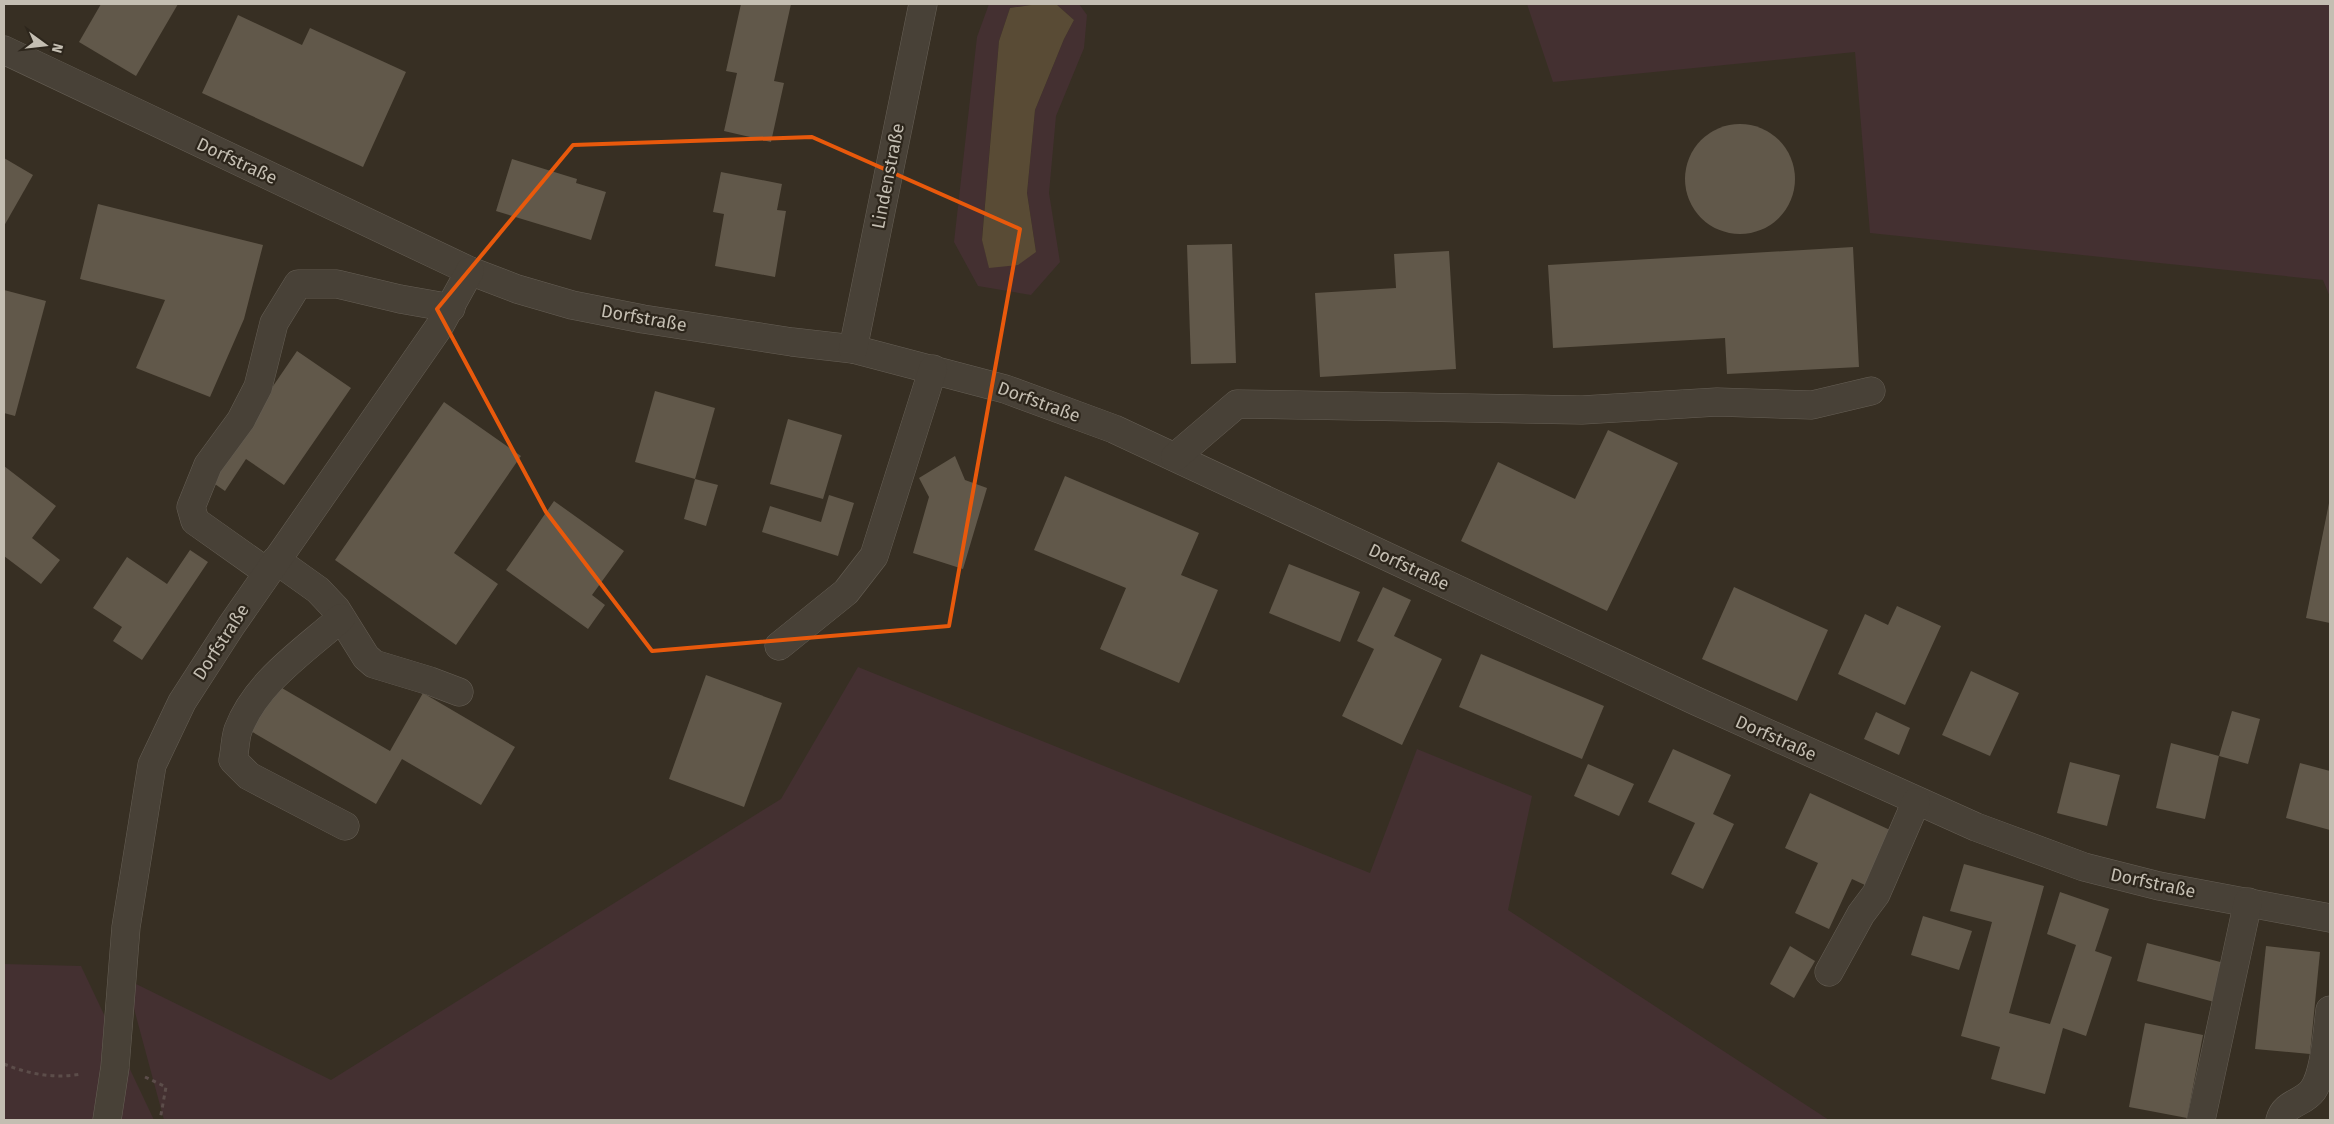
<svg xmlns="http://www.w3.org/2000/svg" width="2334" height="1124" viewBox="0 0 2334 1124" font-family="'Fira Sans',sans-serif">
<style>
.green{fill:#443031}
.water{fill:#594b35}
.building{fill:#61584a}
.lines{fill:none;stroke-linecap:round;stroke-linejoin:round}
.minor-casing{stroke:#665f55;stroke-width:29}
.path{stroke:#5c4d4a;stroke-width:3;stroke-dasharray:4 4;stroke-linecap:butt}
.minor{stroke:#484137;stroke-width:28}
.marked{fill:none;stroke:#e8590c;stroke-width:4;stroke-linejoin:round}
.labels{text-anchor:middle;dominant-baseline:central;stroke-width:4.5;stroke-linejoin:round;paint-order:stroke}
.street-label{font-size:18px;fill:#c4beb2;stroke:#2d261c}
</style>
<rect width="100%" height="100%" fill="#372f23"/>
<!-- green -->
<g class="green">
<polygon points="989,4 1038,4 1010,8 999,41 982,239 989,267 1036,252 1027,193 1035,110 1064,39 1074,20 1056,4 1079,4 1087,15 1084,48 1056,116 1049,193 1060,262 1031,295 978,286 954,242 977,37"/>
<polygon points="1527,4 2330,4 2330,297 2323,280 1870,233 1855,52 1553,82"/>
<polygon points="858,667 1370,873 1417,749 1532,796 1508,910 1829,1120 164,1120 126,979 331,1080 781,799"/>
<polygon points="4,964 81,966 154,1120 4,1120"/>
</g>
<!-- water -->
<polygon class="water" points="1038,4 1056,4 1074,20 1064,39 1035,110 1027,193 1036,252 1018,265 989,268 982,240 999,41 1010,8"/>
<!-- building -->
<g class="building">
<polygon points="101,4 178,4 136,76 79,42"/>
<polygon points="741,4 791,4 774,81 784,83 771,142 724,131 737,73 726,71"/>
<polygon points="238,15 302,45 310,28 406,72 363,167 202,93"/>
<circle cx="1740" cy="179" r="55"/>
<polygon points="4,158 33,175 4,226"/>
<polygon points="512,159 577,179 576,183 606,192 591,240 496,211"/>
<polygon points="721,172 782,184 777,210 786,211 775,277 715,266 724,214 713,212"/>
<polygon points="98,204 263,245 244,319 210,397 136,368 165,300 80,279"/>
<polygon points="1232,244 1236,363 1191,364 1187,245"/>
<polygon points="1853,247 1859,367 1727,374 1725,338 1553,348 1548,265"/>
<polygon points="1449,251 1456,369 1320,377 1315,293 1396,288 1394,254"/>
<polygon points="4,290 46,301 15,416 4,413"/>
<polygon points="297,351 351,388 284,485 246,459 225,491 209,480"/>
<polygon points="655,391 715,408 695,479 635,462"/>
<polygon points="444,402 521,456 454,553 498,584 456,645 335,560"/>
<polygon points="788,419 842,435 823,499 770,484"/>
<polygon points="1608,430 1678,463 1607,611 1461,541 1498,462 1575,499"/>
<polygon points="955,456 965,480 987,488 963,569 913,553 929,497 919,478"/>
<polygon points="4,466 56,506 32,538 60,560 41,584 4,556"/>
<polygon points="1065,476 1199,533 1181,575 1218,590 1179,683 1100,649 1126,588 1034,550"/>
<polygon points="695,479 718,485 706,526 684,519"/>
<polygon points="829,495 854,503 838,556 762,532 770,506 821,522"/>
<polygon points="554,501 624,551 592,595 605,605 588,629 506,570"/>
<polygon points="2329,503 2330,503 2330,623 2306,618"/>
<polygon points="190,550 208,562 142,660 113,641 122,627 93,608 127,557 167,584"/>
<polygon points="1289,564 1360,592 1340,642 1269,613"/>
<polygon points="1383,587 1411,600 1394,636 1442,659 1402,745 1342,716 1374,649 1357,641"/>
<polygon points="1734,587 1828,630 1797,701 1702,659"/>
<polygon points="1897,606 1941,626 1905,705 1838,674 1865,614 1888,625"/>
<polygon points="1481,654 1604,706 1582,759 1459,707"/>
<polygon points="1971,671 2019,693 1990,756 1942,735"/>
<polygon points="706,675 782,703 744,807 669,779"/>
<polygon points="275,684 390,751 423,693 515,747 481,805 402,759 376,804 249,730"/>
<polygon points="2232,711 2260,719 2248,764 2219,756"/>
<polygon points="1876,712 1910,728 1899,755 1864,739"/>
<polygon points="2171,743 2219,756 2205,819 2156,808"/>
<polygon points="1673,749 1731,775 1713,814 1734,824 1703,889 1671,874 1695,823 1648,802"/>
<polygon points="2070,762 2120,775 2107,826 2057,813"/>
<polygon points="2300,763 2330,771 2330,830 2286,818"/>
<polygon points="1588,764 1634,784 1619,816 1574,796"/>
<polygon points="1810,793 1890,830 1865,885 1852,879 1829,929 1795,913 1818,863 1785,848"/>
<polygon points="1964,864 2044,886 2009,1013 2050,1024 2076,945 2047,934 2060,892 2109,909 2095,951 2112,957 2086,1036 2063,1028 2045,1094 1991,1079 2000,1047 1961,1036 1992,922 1950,911"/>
<polygon points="1923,916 1972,931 1959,970 1911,955"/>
<polygon points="2147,943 2228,964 2218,1003 2137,981"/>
<polygon points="1790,946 1815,961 1794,998 1770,984"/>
<polygon points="2266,946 2320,952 2310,1054 2255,1049"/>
<polygon points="2145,1023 2203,1035 2187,1118 2129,1107"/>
</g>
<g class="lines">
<defs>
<g id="minor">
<polyline points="4,50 470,271 517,289 572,305 643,319 792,342 853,349 1005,389 1114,429 1696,701 1976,827 2084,867 2159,886 2330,918"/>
<polyline points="853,349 923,4"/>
<polyline points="1175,457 1237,404 1582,410 1717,402 1812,405 1871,391"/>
<polyline points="276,560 318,590 336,609 366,657 374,664 430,681 459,692"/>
<polyline points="267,572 195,521 191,507 208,465 241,420 258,387 274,323 298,284 337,284 400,299 451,308"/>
<path d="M 341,618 C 304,651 256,682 238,730 C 235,739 235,751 233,760 L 249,776 L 345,826"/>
<polyline points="779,646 846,592 874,556 933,369"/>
<polyline points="1829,972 1861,914 1876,894 1916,802"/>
<polyline points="107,1120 115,1067 126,927 152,765 182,702 231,626 439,327 470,271"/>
<polyline points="2201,1120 2248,902"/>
<path d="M 2280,1120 C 2285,1102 2303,1104 2313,1090 C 2325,1073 2327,1032 2330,1010"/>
</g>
</defs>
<!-- minor casing -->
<use href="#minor" class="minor-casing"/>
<!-- path -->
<g class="path">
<path d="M 4,1064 C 28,1074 55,1079 81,1074"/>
<polyline points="145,1077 166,1087 160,1120"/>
</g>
<!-- minor -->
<use href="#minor" class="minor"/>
</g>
<!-- marked area -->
<path class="marked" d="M 812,137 L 1020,229 L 949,626 L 652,651 L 546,512 L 437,309 L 573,145 Z"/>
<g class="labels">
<!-- street labels -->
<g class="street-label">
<text transform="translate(237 161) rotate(25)">Dorfstraße</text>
<text transform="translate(888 176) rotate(-79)">Lindenstraße</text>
<text transform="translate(644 318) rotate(10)">Dorfstraße</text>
<text transform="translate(1039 402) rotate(20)">Dorfstraße</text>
<text transform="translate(1409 567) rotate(25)">Dorfstraße</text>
<text transform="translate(221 642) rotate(-57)">Dorfstraße</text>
<text transform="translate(1776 738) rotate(24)">Dorfstraße</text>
<text transform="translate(2153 883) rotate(12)">Dorfstraße</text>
</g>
</g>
<!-- border -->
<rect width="2334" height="1124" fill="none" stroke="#c4beb2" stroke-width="10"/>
<!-- north arrow -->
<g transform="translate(45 45) rotate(105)" stroke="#2d261c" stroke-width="4" paint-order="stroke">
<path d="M0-4L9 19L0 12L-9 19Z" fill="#c4beb2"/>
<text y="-8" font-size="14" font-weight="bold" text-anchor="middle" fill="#c4beb2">N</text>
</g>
</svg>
